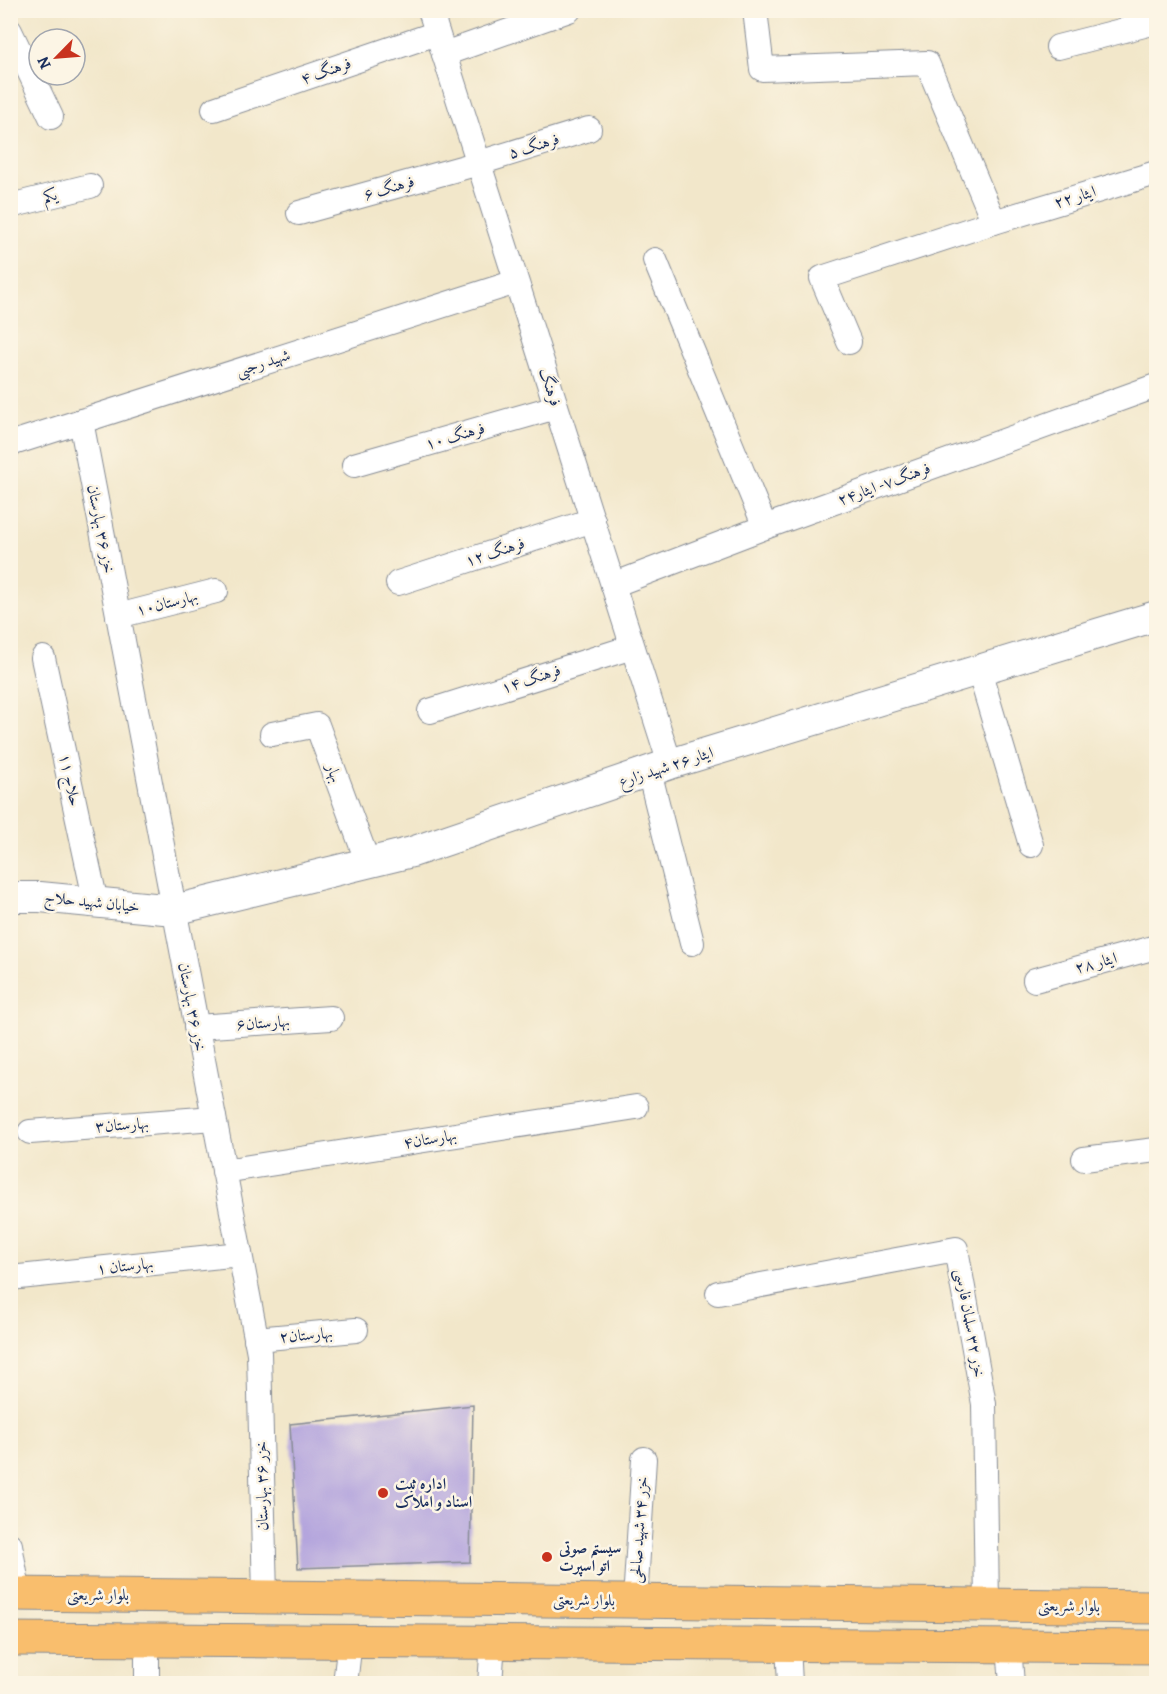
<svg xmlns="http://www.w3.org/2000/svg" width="1167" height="1694" viewBox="0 0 1167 1694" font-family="Alegreya,Amiri,serif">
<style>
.building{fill:#b3a4dd}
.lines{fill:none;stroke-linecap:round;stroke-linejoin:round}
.minor-casing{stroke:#868b94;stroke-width:26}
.tertiary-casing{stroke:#868b94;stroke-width:32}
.primary-casing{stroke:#868b94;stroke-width:35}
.minor{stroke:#fff;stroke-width:24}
.tertiary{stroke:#fff;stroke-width:30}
.primary{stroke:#f9be6d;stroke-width:33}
.poi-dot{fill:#c8321e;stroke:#fcf5e5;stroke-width:2}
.labels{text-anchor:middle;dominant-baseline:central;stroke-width:5;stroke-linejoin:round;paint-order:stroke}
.street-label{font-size:16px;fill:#1b2f5e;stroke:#fcf5e5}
.poi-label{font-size:16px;font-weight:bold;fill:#1b2f5e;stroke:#fcf5e5;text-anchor:start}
</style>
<rect width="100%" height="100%" fill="#fcf5e5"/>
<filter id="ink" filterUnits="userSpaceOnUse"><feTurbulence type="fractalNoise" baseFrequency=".0167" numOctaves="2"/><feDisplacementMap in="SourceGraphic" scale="12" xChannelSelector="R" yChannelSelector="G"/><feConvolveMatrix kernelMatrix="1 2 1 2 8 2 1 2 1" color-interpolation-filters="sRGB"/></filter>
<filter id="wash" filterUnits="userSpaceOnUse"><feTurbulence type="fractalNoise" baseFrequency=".008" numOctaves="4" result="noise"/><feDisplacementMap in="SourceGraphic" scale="24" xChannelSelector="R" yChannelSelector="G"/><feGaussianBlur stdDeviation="1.35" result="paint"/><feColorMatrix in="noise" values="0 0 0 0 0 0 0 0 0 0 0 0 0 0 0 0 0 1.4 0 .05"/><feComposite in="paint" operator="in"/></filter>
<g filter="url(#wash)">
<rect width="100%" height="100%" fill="#f2e7ca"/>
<g id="blocks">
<!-- building -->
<polygon class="building" points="473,1405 470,1562 298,1568 290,1424"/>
</g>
</g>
<g filter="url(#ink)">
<use href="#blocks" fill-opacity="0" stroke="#868b94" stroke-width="1.5"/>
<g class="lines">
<defs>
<g id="minor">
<polyline points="430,10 670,764"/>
<polyline points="755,10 762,69 927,63 994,222"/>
<polyline points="10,31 51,117"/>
<polyline points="1058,47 1156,22"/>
<polyline points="444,54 569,10"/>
<polyline points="214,109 437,33"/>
<polyline points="10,206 90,186"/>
<polyline points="299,213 479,163 589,129"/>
<polyline points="655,260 765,527"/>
<polyline points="849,342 822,278 994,222 1156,173"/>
<polyline points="81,421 259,1353 265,1596"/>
<polyline points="10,444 516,282"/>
<polyline points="354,465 556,407"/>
<polyline points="398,583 593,520"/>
<polyline points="613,585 765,527 1156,386"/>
<polyline points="118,616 216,591"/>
<polyline points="43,658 96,903"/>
<polyline points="979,670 1031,845"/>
<polyline points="430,711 632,647"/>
<polyline points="272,734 317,725 368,863"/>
<polyline points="649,771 692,943"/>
<polyline points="1035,980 1156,947"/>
<polyline points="196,1027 331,1018"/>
<polyline points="30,1132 214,1118"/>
<polyline points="1084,1159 1156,1150"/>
<polyline points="224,1171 636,1107"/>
<polyline points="10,1278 240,1254"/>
<polyline points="718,1293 956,1249 984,1404 987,1605"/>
<polyline points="256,1339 356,1330"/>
<polyline points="10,1545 19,1595"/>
<polyline points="635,1601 644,1459"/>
<polyline points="147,1640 147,1684"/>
<polyline points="788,1644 790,1684"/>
<polyline points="1009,1646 1012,1684"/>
<polyline points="345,1684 350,1641"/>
<polyline points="490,1684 493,1642"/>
</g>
<polyline id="tertiary" points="10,897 40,897 174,910 412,852 670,764 1156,616"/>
<g id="primary">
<polyline points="10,1594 1156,1607"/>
<polyline points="10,1639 1156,1647"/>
</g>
</defs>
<!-- minor casing -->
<use href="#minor" class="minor-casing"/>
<!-- tertiary casing -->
<use href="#tertiary" class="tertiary-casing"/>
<!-- primary casing -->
<use href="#primary" class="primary-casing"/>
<!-- minor -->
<use href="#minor" class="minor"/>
<!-- tertiary -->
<use href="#tertiary" class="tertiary"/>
<!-- primary -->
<use href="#primary" class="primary"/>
</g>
</g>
<!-- markers -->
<g class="poi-dot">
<circle cx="383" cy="1493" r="6"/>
<circle cx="547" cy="1557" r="6"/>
</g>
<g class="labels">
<!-- street labels -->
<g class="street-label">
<text transform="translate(326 71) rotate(-19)">فرهنگ ۴</text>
<text transform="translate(534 146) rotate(-17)">فرهنگ ۵</text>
<text transform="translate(389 188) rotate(-16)">فرهنگ ۶</text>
<text transform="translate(50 196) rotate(-14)">یکم</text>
<text transform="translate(1075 197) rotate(-17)">ایثار ۲۲</text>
<text transform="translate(263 363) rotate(-18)">شهید رجبی</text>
<text transform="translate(550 387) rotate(72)">فرهنگ</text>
<text transform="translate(455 436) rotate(-16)">فرهنگ ۱۰</text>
<text transform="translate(884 484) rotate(-20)">فرهنگ۷- ایثار۲۴</text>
<text transform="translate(101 529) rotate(79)">خزر ۳۶ بهارستان</text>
<text transform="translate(495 552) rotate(-18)">فرهنگ ۱۲</text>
<text transform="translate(167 603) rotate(-14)">بهارستان۱۰</text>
<text transform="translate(531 679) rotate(-18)">فرهنگ ۱۴</text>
<text transform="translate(666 767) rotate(-18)">ایثار ۲۶ شهید زارع</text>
<text transform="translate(334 773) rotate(70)">بهار</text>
<text transform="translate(70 780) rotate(78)">حلاج ۱۱</text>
<text transform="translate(92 902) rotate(6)">خیابان شهید حلاج</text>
<text transform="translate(1096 963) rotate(-15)">ایثار ۲۸</text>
<text transform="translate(192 1007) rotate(79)">خزر ۳۶ بهارستان</text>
<text transform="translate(263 1023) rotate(-4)">بهارستان۶</text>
<text transform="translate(122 1125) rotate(-4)">بهارستان۳</text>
<text transform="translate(430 1139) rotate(-9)">بهارستان۴</text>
<text transform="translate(125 1266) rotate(-6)">بهارستان ۱</text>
<text transform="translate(970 1323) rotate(80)">خزر ۳۲ سلمان فارسی</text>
<text transform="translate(306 1335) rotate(-5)">بهارستان۲</text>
<text transform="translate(262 1486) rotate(-91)">خزر ۳۶ بهارستان</text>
<text transform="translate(639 1530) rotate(-86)">خزر ۳۴ شهید صالحی</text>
<text x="98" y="1595">بلوار شریعتی</text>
<text transform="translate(584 1600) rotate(1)">بلوار شریعتی</text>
<text transform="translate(1069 1606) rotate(1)">بلوار شریعتی</text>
</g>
<!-- poi labels -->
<g class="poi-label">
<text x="395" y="1484">اداره ثبت<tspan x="395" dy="18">اسناد و املاک</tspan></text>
<text x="559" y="1548">سیستم صوتی<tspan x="559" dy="18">اتو اسپرت</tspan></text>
</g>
</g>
<!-- margin -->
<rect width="1167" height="1694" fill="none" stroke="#fcf5e5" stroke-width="36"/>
<!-- north arrow -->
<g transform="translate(57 57) rotate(245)"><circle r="28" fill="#fcf5e5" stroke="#a2a6af" stroke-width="1.5"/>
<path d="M0-4.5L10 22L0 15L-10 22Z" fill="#c8321e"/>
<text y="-9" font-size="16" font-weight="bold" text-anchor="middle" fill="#1b2f5e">N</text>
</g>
</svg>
